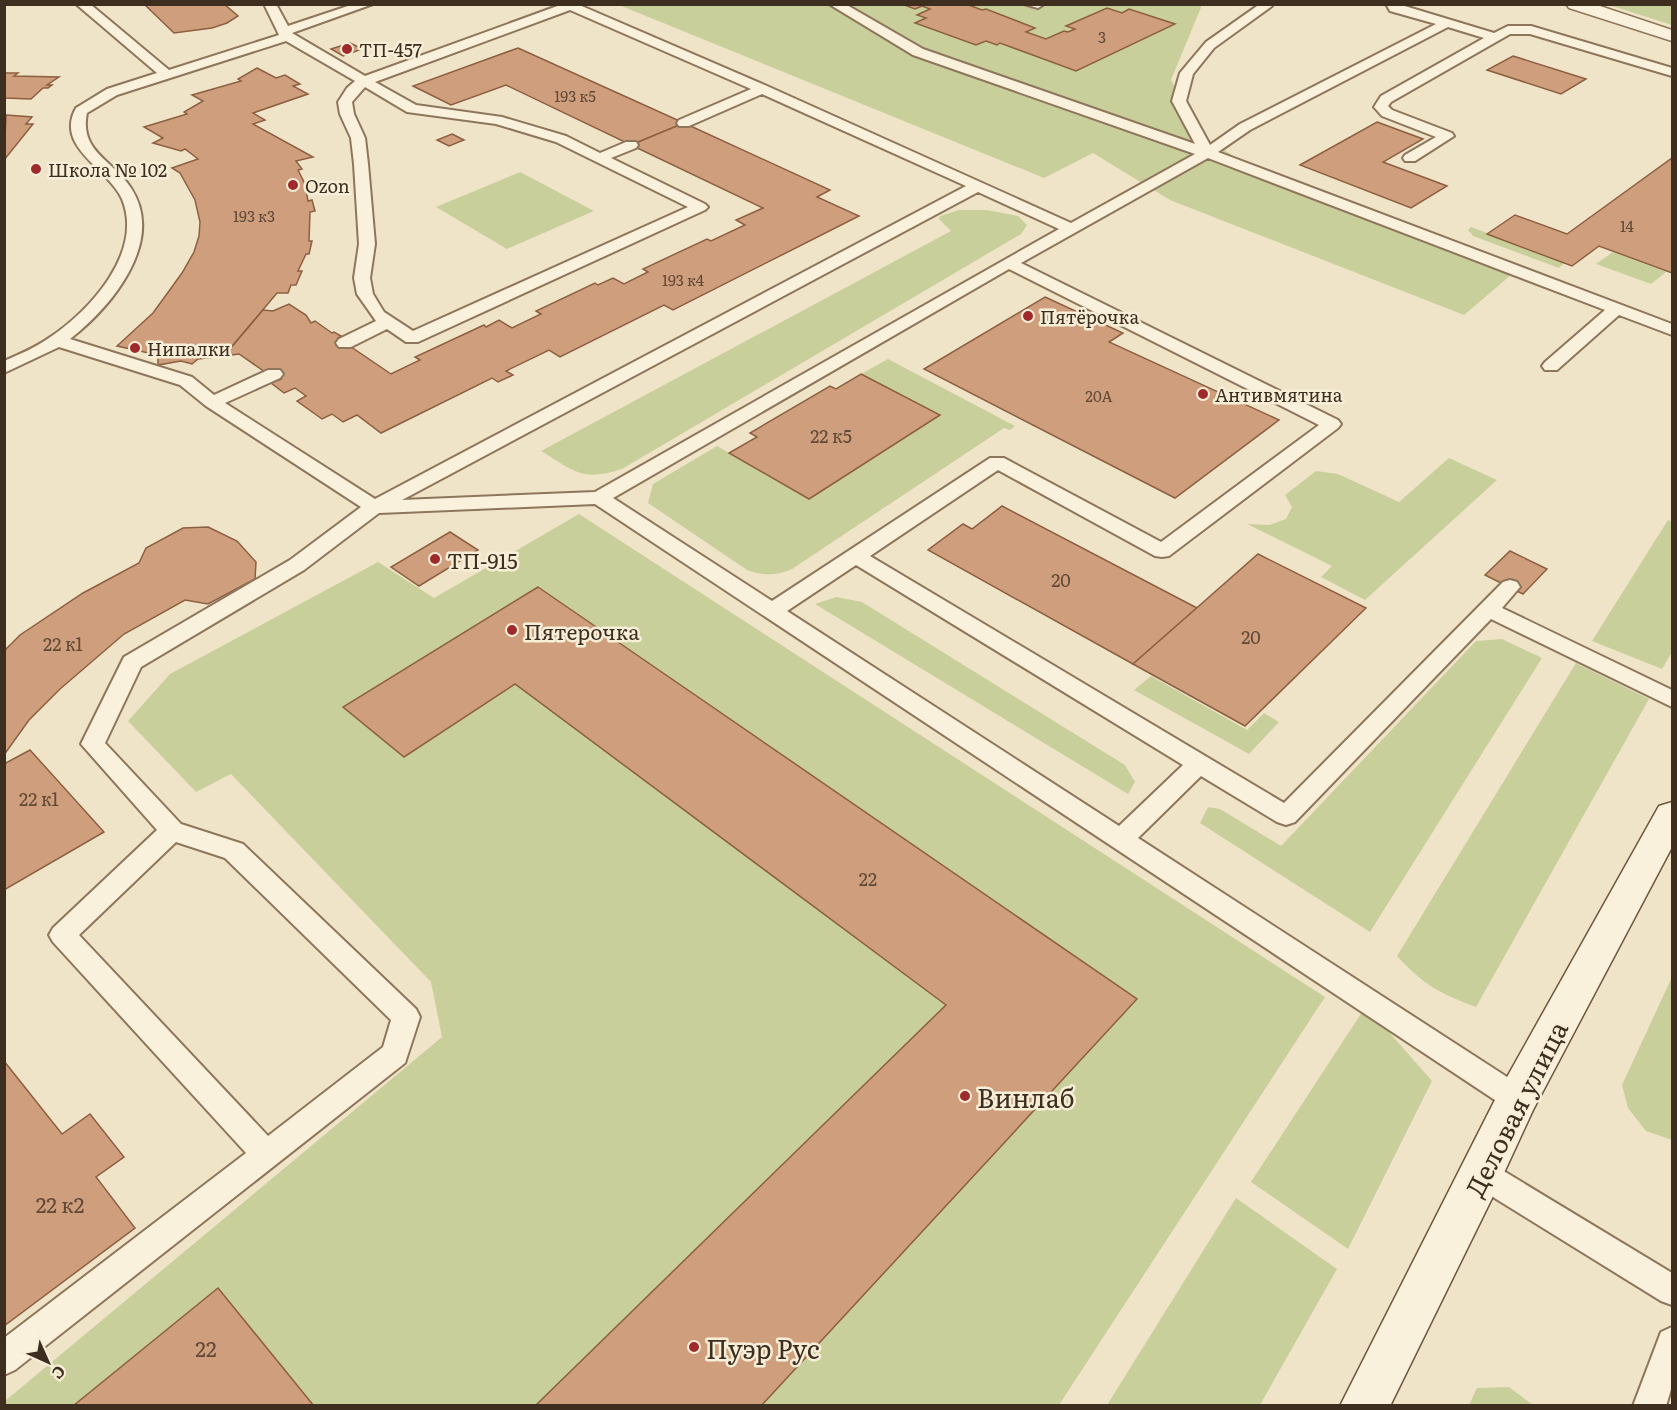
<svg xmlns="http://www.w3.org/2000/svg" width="1677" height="1410" viewBox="0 0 1677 1410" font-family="Literata,serif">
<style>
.green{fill:#c9cf9b}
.building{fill:#cf9f7d;stroke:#8d5f41;stroke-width:1.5}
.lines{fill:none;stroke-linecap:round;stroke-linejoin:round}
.lane-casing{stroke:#8d765c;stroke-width:4}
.street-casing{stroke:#8d765c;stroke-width:3}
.secondary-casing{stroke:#6f573f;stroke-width:3}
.lane{fill:#faf1dc;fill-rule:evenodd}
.street{fill:#faf1dc;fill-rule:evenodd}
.secondary{fill:#faf1dc;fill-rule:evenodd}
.poi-dot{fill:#9e2a2b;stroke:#f7eed8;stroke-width:2}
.labels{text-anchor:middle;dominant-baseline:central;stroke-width:5;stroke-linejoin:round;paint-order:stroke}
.far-number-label{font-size:15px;fill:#624a37}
.far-poi-label{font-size:18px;fill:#3d2e20;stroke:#f7eed8;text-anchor:start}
.number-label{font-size:18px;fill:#624a37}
.poi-label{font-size:21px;fill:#3d2e20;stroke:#f7eed8;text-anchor:start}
.near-number-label{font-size:21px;fill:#624a37}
.near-poi-label{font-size:26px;fill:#3d2e20;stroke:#f7eed8;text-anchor:start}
.near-street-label{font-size:26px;fill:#3d2e20;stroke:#f7eed8}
</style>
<rect width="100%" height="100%" fill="#f0e4c8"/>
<!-- green -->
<g class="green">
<polygon points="619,5 1202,5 1171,80 1201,135 1278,185 1511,275 1464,315 1170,200 1093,153 1044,178"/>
<polygon points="1609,5 1672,5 1672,25"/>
<polygon points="520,172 594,211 507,249 436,207"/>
<path d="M 959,210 L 987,210 L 1018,216 L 1027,225 L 1021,234 L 622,469 C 582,482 574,471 541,451 L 951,231 L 939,219 L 940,216 Z"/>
<polygon points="1471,227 1565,262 1559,268 1473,236 1468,230"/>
<polygon points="1613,252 1666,272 1651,284 1596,264"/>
<path d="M 888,359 L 1015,426 L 1010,430 L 1004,428 L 792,569 C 777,576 763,576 747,570 L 648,503 L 653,484 L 717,446 L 809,499 L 940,415 L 861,374 Z"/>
<polygon points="1449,458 1497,480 1365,600 1321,577 1332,566 1247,524 1269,525 1286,519 1292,507 1285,495 1316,471 1338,474 1399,502"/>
<polygon points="579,514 1325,997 1059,1405 5,1406 5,1401 442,1037 431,982 231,774 196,792 128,721 170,674 378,562 434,598"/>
<polygon points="1668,520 1672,522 1672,652 1662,669 1592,641"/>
<polygon points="836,597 862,602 1125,765 1135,782 1128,794 815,604"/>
<polygon points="1502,639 1542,658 1370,932 1200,823 1208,807 1220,809 1281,846 1476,641"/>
<path d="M 1576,663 L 1649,699 L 1476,1007 C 1438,993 1424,985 1397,956 Z"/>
<polygon points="1151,676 1247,730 1264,713 1279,722 1249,754 1134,690"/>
<polygon points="1672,977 1672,1140 1646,1131 1628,1108 1622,1085"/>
<polygon points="1366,1006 1432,1081 1348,1249 1251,1182"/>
<polygon points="1236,1198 1337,1269 1260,1405 1107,1405"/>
<polygon points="1509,1387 1533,1405 1469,1405 1477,1388"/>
</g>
<!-- building -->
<g class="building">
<polygon points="144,4 224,4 238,16 227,23 212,28 174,33"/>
<polygon points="902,4 966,4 982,10 986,9 1035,28 1026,32 1046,39 1064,31 1068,32 1075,29 1066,26 1107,8 1122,13 1129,9 1175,24 1076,71 1000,43 997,45 986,41 976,45 915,23 926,18 917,15 930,9 922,6 915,9"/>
<polygon points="350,43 362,49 343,56 331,49"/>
<polygon points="518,48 684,123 631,145 506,85 451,105 413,86"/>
<polygon points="1513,56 1586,79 1561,94 1487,70"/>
<polygon points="257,68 276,78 285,75 300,84 293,86 308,94 253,113 265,120 253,124 313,157 296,161 302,169 298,170 305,184 308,201 312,200 315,211 310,212 309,241 312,241 309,254 306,254 298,271 302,271 296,285 291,285 288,293 277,293 224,356 198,359 192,364 181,361 158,365 158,355 117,346 153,313 182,273 194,252 199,236 200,222 195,200 180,173 172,168 198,159 185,149 181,151 153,143 163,138 144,127 187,114 184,112 203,101 192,95 241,81 238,79"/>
<polygon points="4,73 18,73 14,76 59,77 47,85 52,85 48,88 43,88 31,99 4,98"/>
<polygon points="6,115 32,117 26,124 33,124 4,160"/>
<polygon points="1377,122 1423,139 1383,162 1447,186 1411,208 1300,165"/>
<polygon points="684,123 830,190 817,197 859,216 673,310 664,305 560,357 549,350 506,371 513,375 498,382 492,378 381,433 357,415 343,422 332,414 322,419 297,401 306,396 295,388 284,393 271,383 281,379 269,371 265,372 239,354 224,356 263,310 273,311 289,304 306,315 311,323 315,321 332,333 334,332 341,336 338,338 391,374 420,360 415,357 484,325 486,327 499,320 512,328 541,314 536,311 595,283 598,285 613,278 624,284 648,272 643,269 707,239 711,241 745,225 736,220 763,208 631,145"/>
<polygon points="452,134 464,140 449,146 437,140"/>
<polygon points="1672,158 1672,273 1599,246 1572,266 1487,234 1515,215 1567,234"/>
<polygon points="1045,297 1123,333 1109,342 1279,420 1175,498 924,369"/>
<polygon points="861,374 940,415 809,499 729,453 757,437 750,433 830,386 836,389"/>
<polygon points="1002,506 1197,608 1133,664 928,550 963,524 972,529"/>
<polygon points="208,527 237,541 256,562 255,579 208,604 185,600 124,634 60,689 29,720 4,755 4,651 20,635 83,593 139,563 146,548 183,528"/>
<polygon points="450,532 478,550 419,586 391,567"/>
<polygon points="1510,551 1547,569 1523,594 1485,575"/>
<polygon points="1258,554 1366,608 1245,726 1133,664"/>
<polygon points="538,587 1137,999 761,1406 535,1406 946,1005 515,684 404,757 343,707"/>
<polygon points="30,750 104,832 4,890 4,764"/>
<polygon points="4,1061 62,1134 90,1114 124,1157 96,1177 135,1228 4,1326"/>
<polygon points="218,1288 314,1406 73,1406"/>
</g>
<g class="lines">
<defs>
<g id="lane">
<path d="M 76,4 L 90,4 L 169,70 L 279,35 L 264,4 L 276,4 L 288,26 L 354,4 L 373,4 L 292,33 L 365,76 L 563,4 L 577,4 L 767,86 L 1071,223 L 1195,154 L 913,55 L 829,4 L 845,4 L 923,49 L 1195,144 L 1172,101 L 1180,73 L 1206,42 L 1260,4 L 1272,6 L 1214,48 L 1193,74 L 1186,101 L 1210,145 L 1240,124 L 1436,24 L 1390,11 L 1386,4 L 1398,4 L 1494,33 L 1508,26 L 1531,26 L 1672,68 L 1672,76 L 1530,34 L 1510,34 L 1391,102 L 1388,106 L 1392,110 L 1452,133 L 1454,136 L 1415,161 L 1405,161 L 1403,158 L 1405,155 L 1436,137 L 1382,116 L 1374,107 L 1381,96 L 1484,38 L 1448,27 L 1250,130 L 1218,152 L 1672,324 L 1672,335 L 1619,315 L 1557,370 L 1545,370 L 1542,366 L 1545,362 L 1605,310 L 1208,158 L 1021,263 L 1338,420 L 1341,424 L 1338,428 L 1169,556 L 1162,557 L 1155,556 L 998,470 L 870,556 L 1284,803 L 1503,582 L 1510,580 L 1517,582 L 1520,587 L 1502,608 L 1672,690 L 1672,707 L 1491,619 L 1295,822 L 1286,825 L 1277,822 L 1201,776 L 1138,838 L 1527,1090 L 1531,1099 L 1527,1108 L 1517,1112 L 1507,1108 L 595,504 L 379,513 L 304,570 L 141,667 L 105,743 L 181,824 L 243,844 L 416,1009 L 420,1017 L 405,1063 L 15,1370 L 4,1375 L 4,1338 L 246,1153 L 53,942 L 49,935 L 53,928 L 157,830 L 81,744 L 124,657 L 290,560 L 361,507 L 206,406 L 180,385 L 59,347 L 4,373 L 4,361 C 20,354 35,348 49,338 C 90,311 144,252 122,199 C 109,169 54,147 76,108 L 107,89 L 157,73 ZM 570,10 L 751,89 L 679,120 L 677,123 L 679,126 L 689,126 L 762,94 L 966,186 L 375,499 L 225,403 L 280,378 L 283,374 L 280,370 L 268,370 L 214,395 L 192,377 L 70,339 C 111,307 166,242 131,188 C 113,160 79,152 87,113 L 117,95 L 286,41 L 355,81 L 347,88 L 338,102 L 340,114 L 351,138 L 354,164 L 359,244 L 354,278 L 357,294 L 376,321 L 339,339 L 336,343 L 339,347 L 351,347 L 387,329 L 406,342 L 418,342 L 705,210 L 708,207 L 705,204 L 611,158 L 636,148 L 638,145 L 636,142 L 626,142 L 600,153 L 566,136 L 502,117 L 416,105 L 375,82 ZM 365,87 L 407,112 L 496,124 L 556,142 L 688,207 L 413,331 L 384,312 L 373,294 L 370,278 L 375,244 L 368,164 L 365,138 L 354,114 L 352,102 ZM 978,192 L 1059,229 L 595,492 L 402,500 ZM 1009,269 L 1319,425 L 1161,542 L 1004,458 L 990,458 L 772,601 L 613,498 ZM 856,565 L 1183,765 L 1119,826 L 787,611 ZM 176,842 L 225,858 L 391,1020 L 383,1047 L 268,1136 L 79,935 Z"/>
<polygon points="1024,4 1044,4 1038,8"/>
<polygon points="1482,1160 1492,1164 1672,1273 1672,1305 1661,1301 1472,1184 1467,1174 1472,1164"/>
<polygon points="1672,1327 1672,1386 1666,1406 1633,1406 1661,1332"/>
</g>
<polygon id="street" points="1566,4 1594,4 1672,30 1672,41 1569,8"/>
<polygon id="secondary" points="1672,802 1672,847 1533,1110 1497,1188 1390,1406 1340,1406 1502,1086 1659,806"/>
</defs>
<!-- lane casing -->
<use href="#lane" class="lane-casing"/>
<!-- street casing -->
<use href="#street" class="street-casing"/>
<!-- secondary casing -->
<use href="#secondary" class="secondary-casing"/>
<!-- lane -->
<use href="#lane" class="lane"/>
<!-- street -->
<use href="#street" class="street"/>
<!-- secondary -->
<use href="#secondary" class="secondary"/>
</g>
<!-- markers -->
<g class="poi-dot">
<circle cx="347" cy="49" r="6"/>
<circle cx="36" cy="169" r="6"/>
<circle cx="293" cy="185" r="6"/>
<circle cx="1028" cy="316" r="6"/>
<circle cx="135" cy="348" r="6"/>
<circle cx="1203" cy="394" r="6"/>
<circle cx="435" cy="559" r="6"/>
<circle cx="512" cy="630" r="6"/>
<circle cx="965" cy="1096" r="6"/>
<circle cx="694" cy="1347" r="6"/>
</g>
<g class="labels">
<!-- far-number labels -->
<g class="far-number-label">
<text x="1102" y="36">3</text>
<text x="575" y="95">193 к5</text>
<text x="254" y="215">193 к3</text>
<text x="1627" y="225">14</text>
<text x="683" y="279">193 к4</text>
<text x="1099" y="395">20А</text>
</g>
<!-- far-poi labels -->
<g class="far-poi-label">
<text x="359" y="49">ТП-457</text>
<text x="48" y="169">Школа № 102</text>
<text x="305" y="185">Ozon</text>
<text x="1040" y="316">Пятёрочка</text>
<text x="147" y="348">Нипалки</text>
<text x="1215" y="394">Антивмятина</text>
</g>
<!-- number labels -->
<g class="number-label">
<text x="831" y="435">22 к5</text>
<text x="1061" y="579">20</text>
<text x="1251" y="636">20</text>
<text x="63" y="643">22 к1</text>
<text x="39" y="798">22 к1</text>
<text x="868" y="878">22</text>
</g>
<!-- poi labels -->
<g class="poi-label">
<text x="447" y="559">ТП-915</text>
<text x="524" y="630">Пятерочка</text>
</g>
<!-- near-number labels -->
<g class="near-number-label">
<text x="60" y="1203">22 к2</text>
<text x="206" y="1347">22</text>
</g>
<!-- near-poi labels -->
<g class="near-poi-label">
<text x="977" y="1096">Винлаб</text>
<text x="706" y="1347">Пуэр Рус</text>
</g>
<!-- near-street labels -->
<g class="near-street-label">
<text transform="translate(1515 1108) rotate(-63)">Деловая улица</text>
</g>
</g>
<!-- border -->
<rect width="1677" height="1410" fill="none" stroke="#3d2e20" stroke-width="12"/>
<!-- north arrow -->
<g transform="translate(48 1362) rotate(135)" stroke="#f7eed8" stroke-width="4.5" paint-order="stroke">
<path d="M0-4.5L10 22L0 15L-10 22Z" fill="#3d2e20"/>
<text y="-9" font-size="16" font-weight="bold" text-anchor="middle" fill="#3d2e20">С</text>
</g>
</svg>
